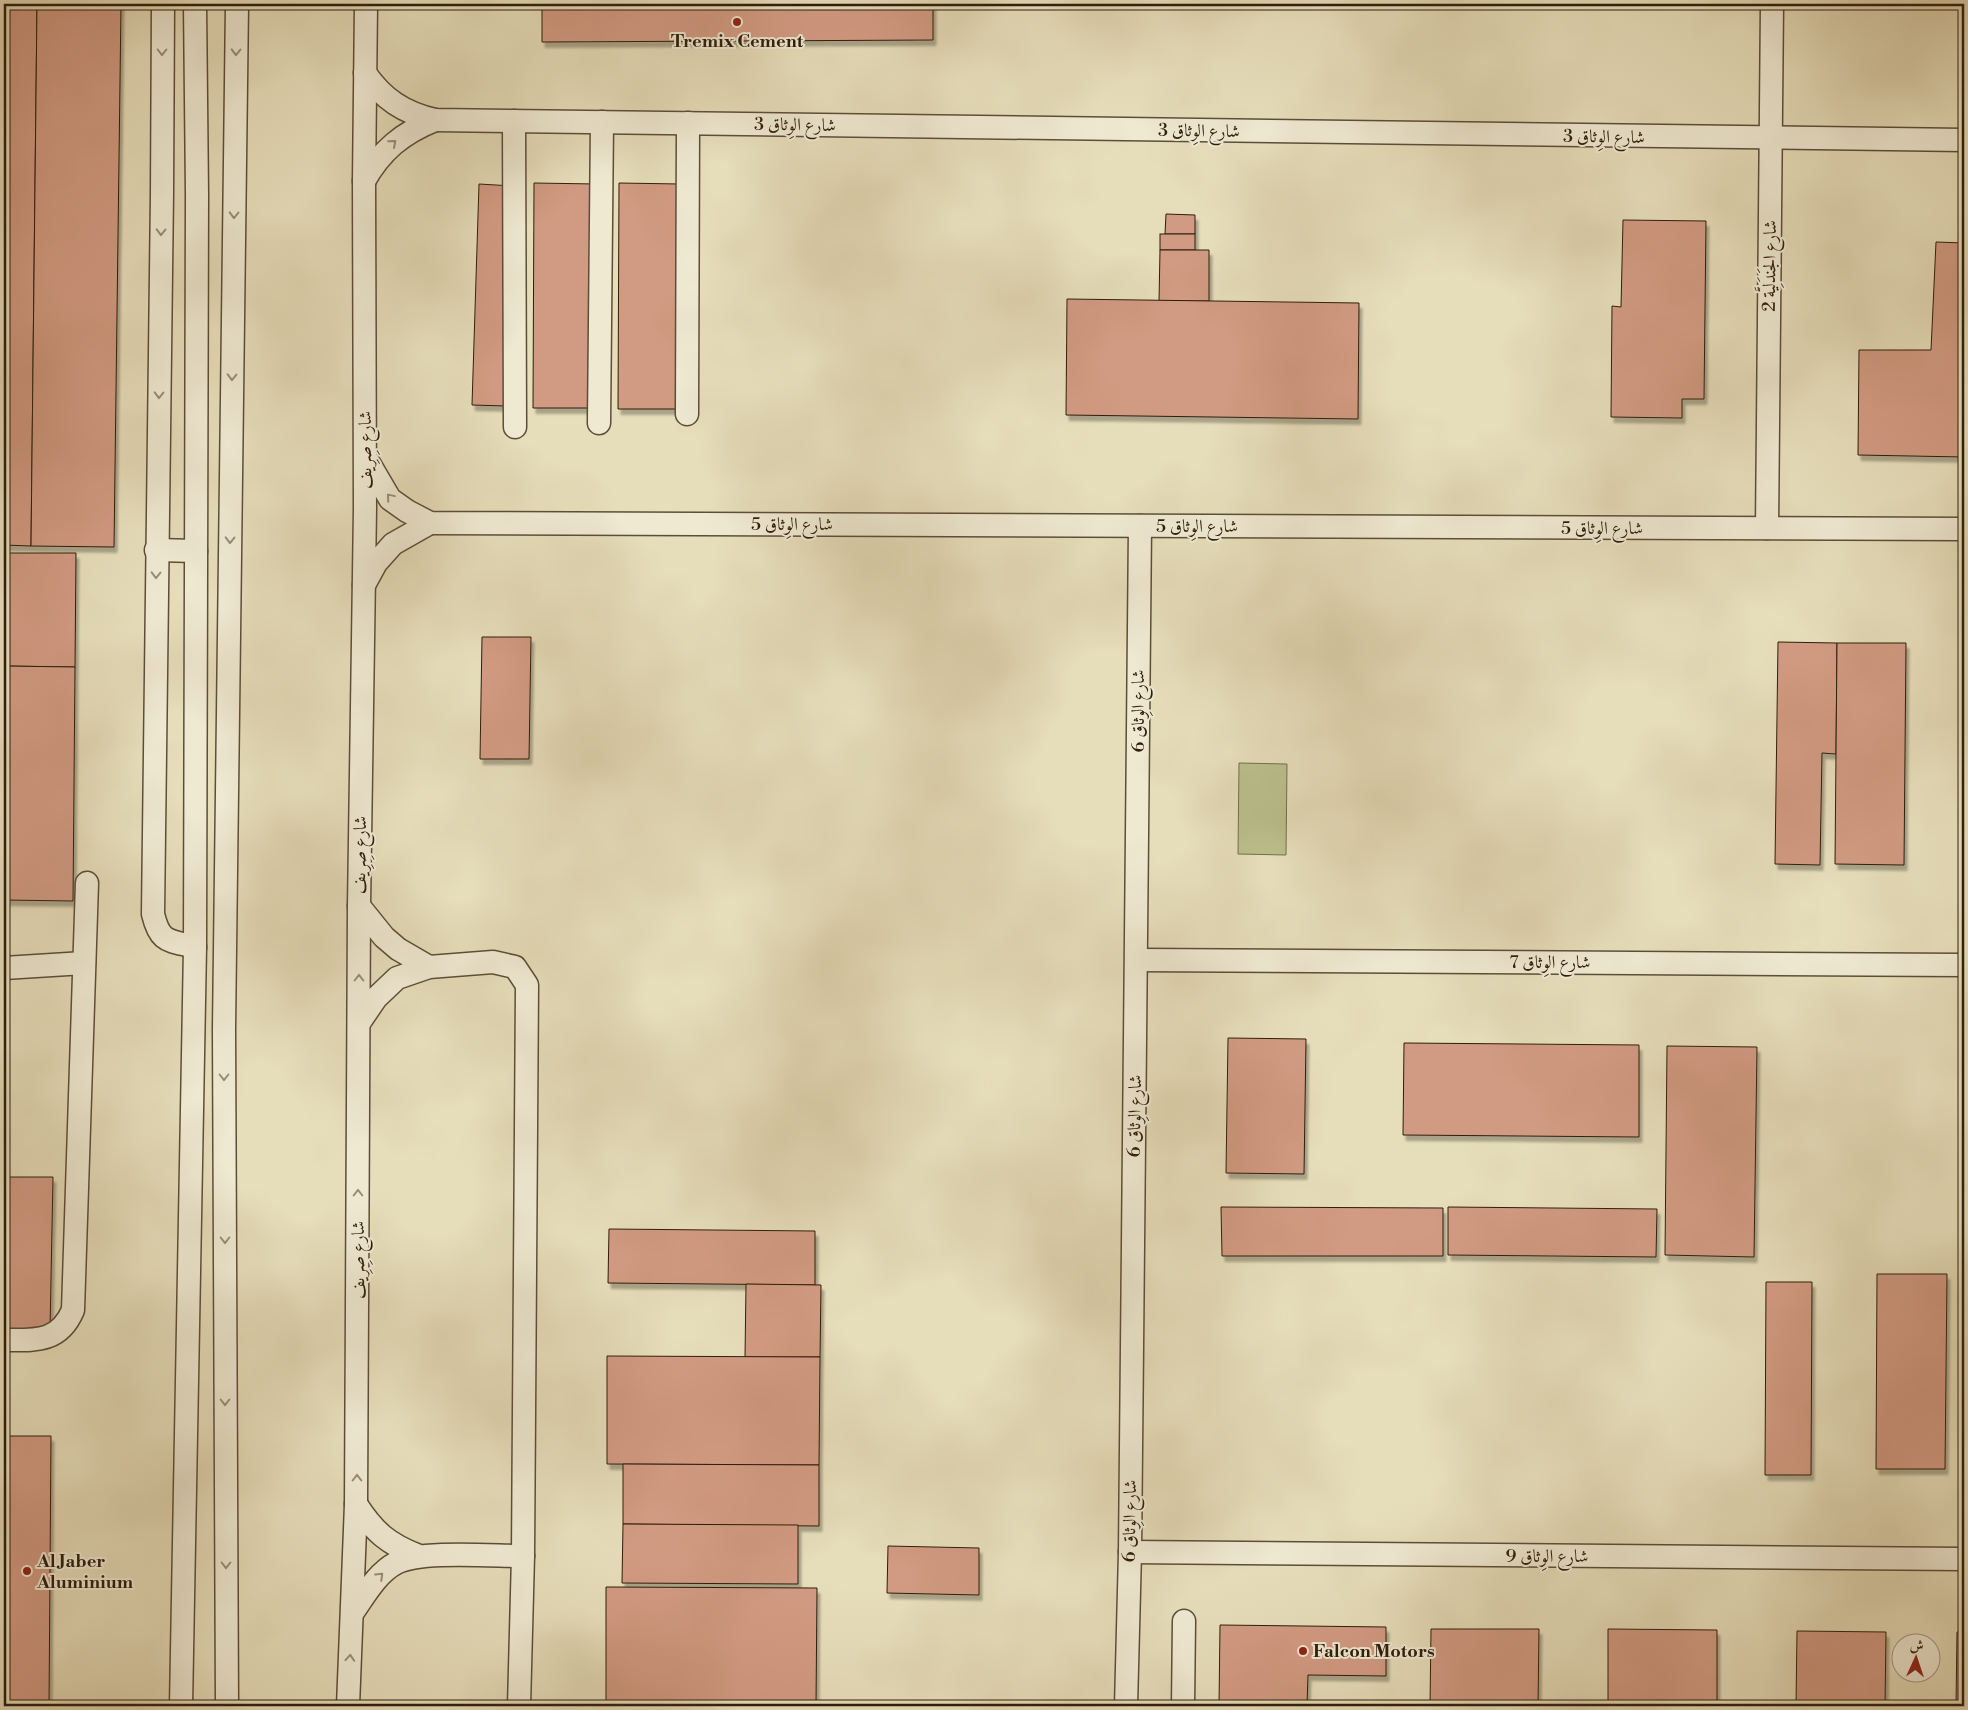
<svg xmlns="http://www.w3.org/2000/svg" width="1968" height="1710" viewBox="0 0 1968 1710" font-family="'Libre Bodoni',Amiri,serif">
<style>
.green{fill:#babf8c;stroke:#746e4c}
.building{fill:#d19a82;stroke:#2e1e0c;filter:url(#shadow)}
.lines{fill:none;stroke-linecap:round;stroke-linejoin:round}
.minor-casing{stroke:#5c4e38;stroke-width:25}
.minor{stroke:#efe9d2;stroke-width:22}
.oneway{stroke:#988e79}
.poi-dot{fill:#8f2418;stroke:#efe9d2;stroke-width:2}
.labels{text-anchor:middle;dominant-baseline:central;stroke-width:4;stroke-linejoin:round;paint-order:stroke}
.poi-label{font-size:18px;font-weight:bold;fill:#2e1e0c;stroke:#efe9d2;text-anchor:start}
.street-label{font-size:18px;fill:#2e1e0c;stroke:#efe9d2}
</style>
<defs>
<filter id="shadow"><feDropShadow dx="3" dy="5.5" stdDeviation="1" flood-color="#0004"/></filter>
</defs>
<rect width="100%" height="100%" fill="#e6ddba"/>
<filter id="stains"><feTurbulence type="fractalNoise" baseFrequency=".004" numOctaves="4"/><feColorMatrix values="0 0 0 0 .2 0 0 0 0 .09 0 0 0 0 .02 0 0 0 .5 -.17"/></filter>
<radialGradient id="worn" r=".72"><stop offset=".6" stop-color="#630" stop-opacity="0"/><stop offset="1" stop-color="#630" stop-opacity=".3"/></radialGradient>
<!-- green -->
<polygon class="green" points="1239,763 1287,764 1286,855 1238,854"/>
<!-- building -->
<g class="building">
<polygon points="4,4 37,4 31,546 4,545"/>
<polygon points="37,4 121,4 114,547 31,546"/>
<polygon points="542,4 933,4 933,40 542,42"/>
<polygon points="534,183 596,184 594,408 533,408"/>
<polygon points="619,183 680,184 679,409 618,409"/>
<polygon points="479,184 513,186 506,406 472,405"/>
<polygon points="1166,214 1195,215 1195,234 1165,234"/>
<polygon points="1623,220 1706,221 1704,399 1682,399 1682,418 1611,417 1612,306 1621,307"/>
<rect x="1160" y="234" width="35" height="16"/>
<polygon points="1936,242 1964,243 1964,457 1858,455 1859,350 1931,350"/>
<polygon points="1160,250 1209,250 1209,301 1159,301"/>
<polygon points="1067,299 1359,303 1358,419 1066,415"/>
<polygon points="4,553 76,553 75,667 4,666"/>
<polygon points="482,637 531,637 529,759 480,759"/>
<polygon points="1778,642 1837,643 1836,754 1822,753 1820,865 1775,864"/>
<polygon points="1837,643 1906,643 1904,865 1835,864"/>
<polygon points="4,666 75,667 73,901 4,900"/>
<polygon points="1228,1038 1306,1039 1304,1174 1226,1173"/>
<polygon points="1404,1043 1639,1045 1639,1137 1403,1135"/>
<polygon points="1667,1046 1757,1047 1754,1257 1665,1255"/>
<polygon points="4,1177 53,1177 50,1330 4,1329"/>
<polygon points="1221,1207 1443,1208 1443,1256 1222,1256"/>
<polygon points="1448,1207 1657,1209 1656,1257 1448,1255"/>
<polygon points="609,1229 815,1231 815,1285 608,1283"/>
<polygon points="1877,1274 1947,1274 1945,1469 1876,1469"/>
<polygon points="1766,1282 1812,1282 1811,1475 1765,1475"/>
<polygon points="746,1284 821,1285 820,1357 745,1357"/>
<polygon points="607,1356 820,1357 819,1465 607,1464"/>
<polygon points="4,1436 51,1436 49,1706 4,1706"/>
<polygon points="623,1464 819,1465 819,1526 623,1524"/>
<polygon points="623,1524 798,1525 798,1584 622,1583"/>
<polygon points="888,1546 979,1548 979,1595 887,1593"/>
<polygon points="606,1587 817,1588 816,1706 606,1706"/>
<polygon points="1220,1625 1386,1627 1386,1676 1308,1675 1307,1706 1219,1706"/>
<polygon points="1431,1629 1539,1629 1538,1706 1430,1706"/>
<polygon points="1608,1629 1717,1630 1717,1706 1608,1706"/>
<polygon points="1797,1631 1886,1632 1885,1706 1796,1706"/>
<polygon points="1957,1632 1964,1632 1964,1706 1956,1706"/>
</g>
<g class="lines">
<defs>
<g id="minor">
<path d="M 163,4 L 162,193 L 153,914 C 160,943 168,940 195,947"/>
<path d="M 365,73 C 383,99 404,113 435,120 L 1964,140"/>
<polyline points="514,121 515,427"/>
<path d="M 364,181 C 381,151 402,133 435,120"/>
<polyline points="687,414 688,123"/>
<polyline points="599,423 602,122"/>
<polyline points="366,458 390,499 407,511 430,523 1964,529"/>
<polyline points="1767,528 1772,4"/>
<polyline points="156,550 196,551"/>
<polyline points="364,585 376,563 393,544 430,523"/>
<polyline points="359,906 384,937 398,949 429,967"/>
<polyline points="1137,960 1964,965"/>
<polyline points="4,968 84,963"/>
<polyline points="359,1023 376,998 397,978 429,967 493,962 515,967 527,985 523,1556 519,1706"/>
<path d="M 4,1340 C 35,1340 59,1343 73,1310 L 87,883"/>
<path d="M 356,1504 C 374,1532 388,1544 419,1556"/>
<polyline points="1130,1552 1964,1559"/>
<path d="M 353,1612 C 365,1595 377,1573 396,1563 C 420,1550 493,1556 523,1556"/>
<polyline points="181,1706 195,947 197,195 195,4"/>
<polyline points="227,1706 224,1029 237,4"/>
<polyline points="348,1706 356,1504 359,906 365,508 364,181 366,4"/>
<polyline points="1126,1706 1130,1552 1140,526"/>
<polyline points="1183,1706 1184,1621"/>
</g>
</defs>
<!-- minor casing -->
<use href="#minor" class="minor-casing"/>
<!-- minor -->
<use href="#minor" class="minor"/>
</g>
<!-- one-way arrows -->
<defs><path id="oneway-chevron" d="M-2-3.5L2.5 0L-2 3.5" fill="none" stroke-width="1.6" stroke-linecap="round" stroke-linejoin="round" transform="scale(1.25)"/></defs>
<g class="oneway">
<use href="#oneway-chevron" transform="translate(162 52) rotate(90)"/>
<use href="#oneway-chevron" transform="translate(236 52) rotate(91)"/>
<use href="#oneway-chevron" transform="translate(393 143) rotate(-41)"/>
<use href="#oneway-chevron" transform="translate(234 215) rotate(91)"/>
<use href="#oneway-chevron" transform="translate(161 232) rotate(91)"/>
<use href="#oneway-chevron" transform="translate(232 377) rotate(91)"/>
<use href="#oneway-chevron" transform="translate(159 395) rotate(91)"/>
<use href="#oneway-chevron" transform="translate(390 497) rotate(-130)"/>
<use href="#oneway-chevron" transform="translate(230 540) rotate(91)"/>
<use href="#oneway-chevron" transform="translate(156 575) rotate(91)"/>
<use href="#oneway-chevron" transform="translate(359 978) rotate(-90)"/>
<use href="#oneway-chevron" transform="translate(224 1077) rotate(90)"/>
<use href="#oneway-chevron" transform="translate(358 1193) rotate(-90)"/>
<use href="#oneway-chevron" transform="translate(225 1240) rotate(90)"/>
<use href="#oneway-chevron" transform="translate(225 1402) rotate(90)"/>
<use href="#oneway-chevron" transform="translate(357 1478) rotate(-90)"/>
<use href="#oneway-chevron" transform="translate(226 1565) rotate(90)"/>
<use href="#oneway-chevron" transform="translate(380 1576) rotate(-44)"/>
<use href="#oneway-chevron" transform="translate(350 1658) rotate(-86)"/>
</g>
<!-- markers -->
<g class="poi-dot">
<circle cx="737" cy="22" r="5"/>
<circle cx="27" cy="1571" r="5"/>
<circle cx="1303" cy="1651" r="5"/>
</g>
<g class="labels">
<!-- poi labels -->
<g class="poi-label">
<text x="737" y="41" text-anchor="middle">Tremix Cement</text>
<text x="37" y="1561">Al Jaber<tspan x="37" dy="21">Aluminium</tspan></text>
<text x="1313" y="1651">Falcon Motors</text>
</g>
<!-- street labels -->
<g class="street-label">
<text transform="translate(795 125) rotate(1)">شارع الوِثاق 3</text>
<text transform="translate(1199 131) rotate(1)">شارع الوِثاق 3</text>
<text transform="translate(1604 137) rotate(1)">شارع الوِثاق 3</text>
<text transform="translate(1770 266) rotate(-89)">شارع الجَندَلِيَّة 2</text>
<text transform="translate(365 450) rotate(-90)">شارع صِرِيف</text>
<text x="792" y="524">شارع الوِثاق 5</text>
<text x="1197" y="526">شارع الوِثاق 5</text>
<text x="1602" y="528">شارع الوِثاق 5</text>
<text transform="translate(1138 711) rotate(-90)">شارع الوِثاق 6</text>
<text transform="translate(360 855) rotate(-89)">شارع صِرِيف</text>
<text x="1550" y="962">شارع الوِثاق 7</text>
<text transform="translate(1135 1116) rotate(-89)">شارع الوِثاق 6</text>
<text transform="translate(358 1260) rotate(-90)">شارع صِرِيف</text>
<text transform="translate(1130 1521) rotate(-89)">شارع الوِثاق 6</text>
<text x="1547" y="1556">شارع الوِثاق 9</text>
</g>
</g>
<!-- margin -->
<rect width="1968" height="1710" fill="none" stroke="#e6ddba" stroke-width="20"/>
<rect x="5" y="5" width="1958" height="1700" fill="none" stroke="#2e1e0c" stroke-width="2.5"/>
<rect x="10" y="10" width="1948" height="1690" fill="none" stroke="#2e1e0c"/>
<!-- north arrow -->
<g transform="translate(1916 1658) rotate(3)"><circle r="24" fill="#efe9d2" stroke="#a29883"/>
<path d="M0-4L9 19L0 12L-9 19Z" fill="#8f2418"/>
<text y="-8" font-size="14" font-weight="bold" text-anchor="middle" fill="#2e1e0c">ش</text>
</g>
<rect width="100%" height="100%" filter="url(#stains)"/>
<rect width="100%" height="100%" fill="url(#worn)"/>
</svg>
